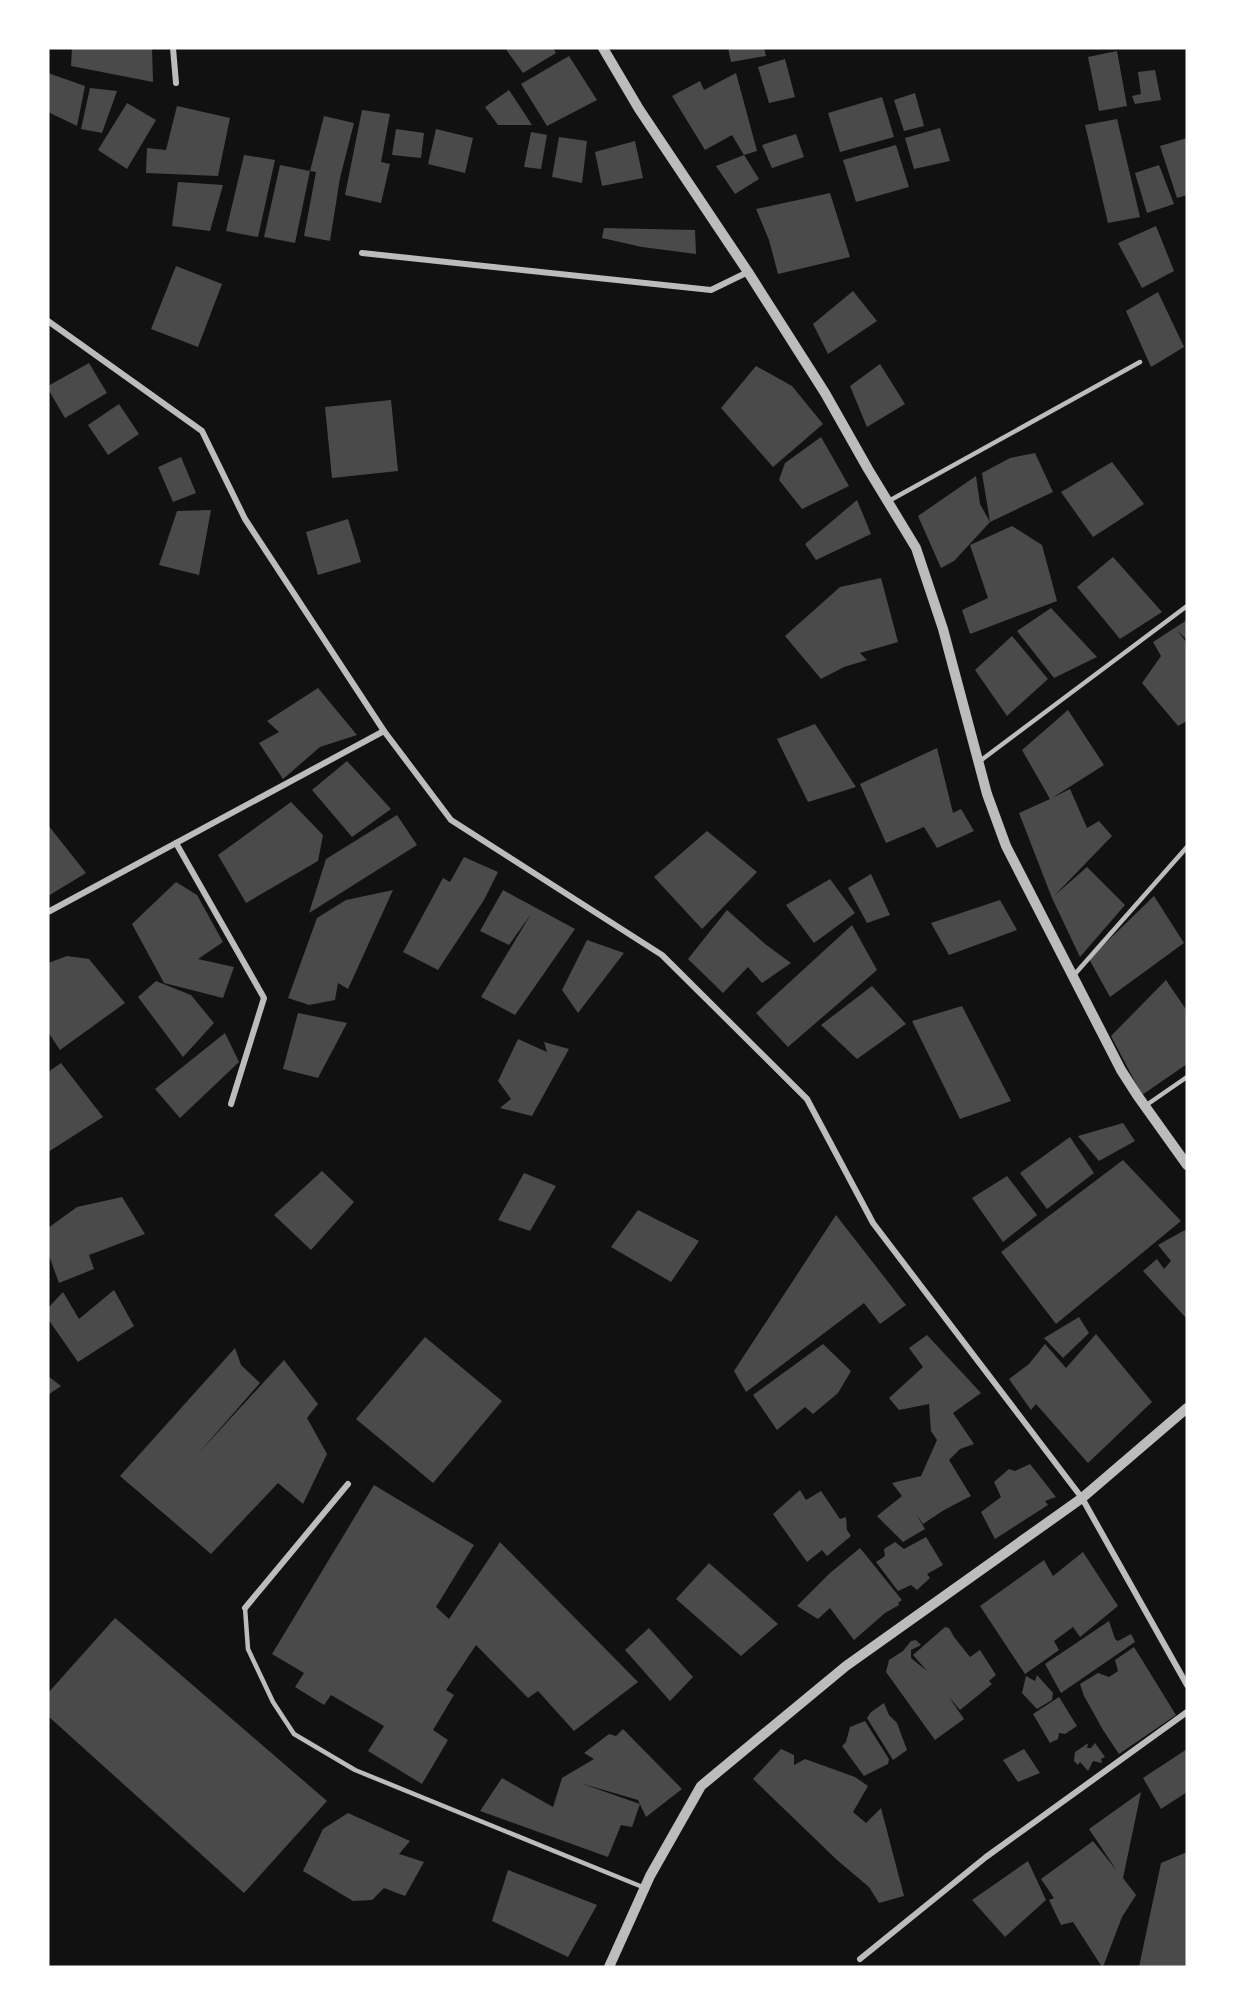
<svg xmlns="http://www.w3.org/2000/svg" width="1235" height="2015" viewBox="0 0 1235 2015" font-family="'Sofia Sans Condensed',sans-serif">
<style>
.building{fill:#4a4a4a}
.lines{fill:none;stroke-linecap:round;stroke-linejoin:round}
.service{stroke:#bcbcbc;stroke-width:4.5}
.minor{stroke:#bcbcbc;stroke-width:6}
.tertiary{stroke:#bcbcbc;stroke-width:10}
</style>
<rect width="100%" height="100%" fill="#111"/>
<!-- building -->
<g class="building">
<polygon points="72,48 152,48 153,82 71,66"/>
<polygon points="505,48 553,48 556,53 523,73"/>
<polygon points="728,48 764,48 766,56 731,62"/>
<polygon points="1117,51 1127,106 1099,111 1088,57"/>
<polygon points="569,56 597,100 547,126 521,84"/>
<polygon points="785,59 795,97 769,103 758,67"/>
<polygon points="1155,70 1161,100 1135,104 1132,96 1141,94 1138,72"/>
<polygon points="48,73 85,86 77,126 48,112"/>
<polygon points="736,73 757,151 744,155 732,135 705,150 672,96 700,81 704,90"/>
<polygon points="90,88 117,91 102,133 81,129"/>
<polygon points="509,90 532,125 498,125 485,107"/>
<polygon points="915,93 924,126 904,131 894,100"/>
<polygon points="882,97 894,137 840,152 828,113"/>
<polygon points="127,103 156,120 127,169 98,150"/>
<polygon points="177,106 230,118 218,176 146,173 147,148 166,150"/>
<polygon points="362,110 390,114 381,162 390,164 381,203 345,195"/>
<polygon points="324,116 354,123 340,178 330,241 304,236 316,172 310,171"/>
<polygon points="1117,119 1140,217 1108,223 1085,125"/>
<polygon points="940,128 950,161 914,169 905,138"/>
<polygon points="396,129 424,133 421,158 392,155"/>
<polygon points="436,129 473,138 465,173 428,164"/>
<polygon points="531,132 547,135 541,169 524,167"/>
<polygon points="796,134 804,157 772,168 762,145"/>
<polygon points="559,137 587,141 582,183 552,177"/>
<polygon points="1187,138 1187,195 1177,198 1160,146"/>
<polygon points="635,141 643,178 602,186 595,152"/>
<polygon points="896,145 909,187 856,202 843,160"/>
<polygon points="244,155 275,160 258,237 226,231"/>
<polygon points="744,155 759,179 735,194 716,166"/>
<polygon points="280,165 310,171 295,243 264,237"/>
<polygon points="1159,165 1174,204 1147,213 1135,173"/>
<polygon points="178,182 223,185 210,231 172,226"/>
<polygon points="830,193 850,257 778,274 769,240 756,209"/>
<polygon points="1156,226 1174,271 1142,288 1118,243"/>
<polygon points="604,228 695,230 696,254 642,247 602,238"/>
<polygon points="176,266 222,284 198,347 151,329"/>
<polygon points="853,291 877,321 828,354 813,324"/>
<polygon points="1158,292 1184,347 1151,367 1126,311"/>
<polygon points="89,363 107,393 65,418 48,389 48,386"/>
<polygon points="880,364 905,404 867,427 850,386"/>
<polygon points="756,366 792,386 823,424 773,467 721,408"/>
<polygon points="391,400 398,471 332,478 325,407"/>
<polygon points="119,404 139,434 108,455 88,425"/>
<polygon points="821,437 849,486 802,509 779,480 785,463"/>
<polygon points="1035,453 1053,492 990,522 982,473 1010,458"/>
<polygon points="181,457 196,493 173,502 158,467"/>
<polygon points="1112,462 1144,504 1093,537 1061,492"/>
<polygon points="976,476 980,504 990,522 954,561 941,568 918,516"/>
<polygon points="857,500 871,534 816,560 805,544"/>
<polygon points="211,510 199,575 159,565 177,511"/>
<polygon points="348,519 361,562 318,575 306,532"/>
<polygon points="1012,526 1042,545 1057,601 970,634 962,610 988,598 970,545"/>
<polygon points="1113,557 1162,612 1120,639 1077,587"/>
<polygon points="881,578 898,642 860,653 867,660 844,667 821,679 785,636 840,587"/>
<polygon points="1051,608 1097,657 1054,678 1017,631"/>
<polygon points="1187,620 1187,640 1177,630 1187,643 1187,721 1178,726 1142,683 1161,656 1153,642"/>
<polygon points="1012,636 1048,679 1007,716 975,670"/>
<polygon points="318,688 357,735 320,747 283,779 259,743 279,732 267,721"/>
<polygon points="1068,710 1104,765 1052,798 1070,789 1087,828 1099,821 1112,836 1054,896 1087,867 1125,905 1080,957 1052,898 1019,813 1050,799 1022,750"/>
<polygon points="815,724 856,787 808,802 777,739"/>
<polygon points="937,748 953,813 961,809 974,831 937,848 924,827 886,843 860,784"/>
<polygon points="347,761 391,809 352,837 312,790"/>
<polygon points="291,802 323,835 318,861 246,903 218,855"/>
<polygon points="397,815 417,845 309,913 326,859"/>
<polygon points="48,825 86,873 48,896"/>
<polygon points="707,831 757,872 702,929 654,877"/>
<polygon points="464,857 498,872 484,900 438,970 403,952 443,878 450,882"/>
<polygon points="871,874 890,915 867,923 848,888"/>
<polygon points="830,879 855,913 814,943 786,905"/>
<polygon points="176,882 197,895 223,942 198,959 234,967 223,998 164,983 132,924"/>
<polygon points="393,890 348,989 338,983 335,1000 309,1005 288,998 317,918 346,900"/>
<polygon points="503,890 575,929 515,1015 481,997 531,914 509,945 480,931"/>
<polygon points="1154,896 1184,943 1110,997 1089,959"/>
<polygon points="1000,900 1017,930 949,955 931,923"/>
<polygon points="727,910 765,944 791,963 762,983 748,967 723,993 688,959"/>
<polygon points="852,925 877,970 788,1047 756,1013"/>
<polygon points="587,940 624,953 578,1013 562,990"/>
<polygon points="67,956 89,959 125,1003 60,1050 48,1032 48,963"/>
<polygon points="1166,980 1187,1011 1187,1064 1142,1095 1111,1036"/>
<polygon points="156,981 191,995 214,1023 183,1057 138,997"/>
<polygon points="872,986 906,1024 857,1059 821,1025"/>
<polygon points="962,1006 1011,1101 960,1119 912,1021"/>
<polygon points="298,1013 347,1023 318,1078 283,1069"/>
<polygon points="225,1033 239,1062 180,1118 155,1089"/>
<polygon points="518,1039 547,1052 544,1042 569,1049 532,1116 500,1108 511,1099 498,1081"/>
<polygon points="61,1063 103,1117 48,1152 48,1072"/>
<polygon points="1123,1123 1135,1141 1099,1161 1078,1136"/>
<polygon points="1070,1137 1094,1173 1047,1209 1020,1173"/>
<polygon points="1123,1160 1181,1221 1056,1324 1001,1252"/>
<polygon points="322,1171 354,1202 311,1250 274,1215"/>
<polygon points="524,1173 556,1186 530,1231 498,1220"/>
<polygon points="1007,1176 1037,1215 1003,1242 972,1198"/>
<polygon points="122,1197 145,1234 89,1255 94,1269 59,1283 48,1253 48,1228 77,1207"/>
<polygon points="638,1210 699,1241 671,1282 611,1247"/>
<polygon points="836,1215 906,1305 880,1324 864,1303 746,1392 734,1371"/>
<polygon points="1187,1230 1187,1319 1143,1271 1157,1259 1164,1269 1171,1261 1158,1245 1183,1231"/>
<polygon points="114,1290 134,1326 78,1362 48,1319 48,1308 63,1292 79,1319"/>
<polygon points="1079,1317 1089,1333 1063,1358 1044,1338"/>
<polygon points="1096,1334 1152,1402 1088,1463 1036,1404 1031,1410 1009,1379 1029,1364 1045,1344 1066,1368"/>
<polygon points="927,1335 981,1393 953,1413 974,1444 960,1449 949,1460 971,1496 944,1510 923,1524 916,1514 925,1529 903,1542 877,1516 902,1496 892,1483 921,1476 937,1440 931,1431 929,1404 899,1410 889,1398 923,1367 909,1348"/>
<polygon points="425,1337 502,1401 433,1483 356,1419"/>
<polygon points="823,1344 851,1371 838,1393 813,1414 805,1407 777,1430 753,1395"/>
<polygon points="235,1348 241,1365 260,1383 197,1455 284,1360 318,1404 307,1418 327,1454 303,1504 278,1483 211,1554 120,1476"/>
<polygon points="48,1376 61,1386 48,1395"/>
<polygon points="1030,1464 1056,1497 1045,1501 1048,1505 995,1539 981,1512 1001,1497 994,1482 1009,1469 1015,1471"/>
<polygon points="374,1485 474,1545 436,1607 449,1619 500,1542 638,1682 574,1731 538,1691 528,1698 476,1645 446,1690 454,1695 433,1730 448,1740 422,1784 368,1751 384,1726 331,1695 324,1705 295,1687 304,1673 272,1654"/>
<polygon points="800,1490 806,1500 821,1491 840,1519 846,1517 847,1530 851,1536 827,1556 822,1550 807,1562 773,1514"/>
<polygon points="926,1537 943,1565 927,1574 930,1578 917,1590 911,1585 898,1591 876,1562 885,1556 884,1549 895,1542 904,1549"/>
<polygon points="860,1548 902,1600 898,1603 899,1605 885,1613 854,1640 830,1608 818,1619 797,1606 830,1573"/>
<polygon points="1083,1552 1118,1606 1080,1637 1073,1627 1054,1641 1059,1650 1025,1674 980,1606 1044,1560 1053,1576"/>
<polygon points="709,1563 778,1624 741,1656 676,1599"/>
<polygon points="115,1618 327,1801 244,1893 48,1716 48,1693"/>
<polygon points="1109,1621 1115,1639 1118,1641 1131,1634 1135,1642 1061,1693 1045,1664"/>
<polygon points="945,1627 949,1628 954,1637 970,1657 980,1650 996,1675 989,1681 992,1684 960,1710 949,1697 964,1719 935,1740 886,1672 889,1660 903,1651 911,1641 916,1640 921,1645 911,1650 911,1658 927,1671 913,1655"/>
<polygon points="649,1628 693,1677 670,1701 625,1650"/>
<polygon points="1134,1647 1176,1715 1119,1754 1103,1730 1084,1696 1080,1684 1098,1673 1109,1677 1118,1671 1115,1660"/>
<polygon points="1037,1675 1053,1693 1052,1700 1037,1709 1022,1693 1026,1676 1035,1681"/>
<polygon points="1059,1697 1077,1726 1065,1734 1059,1733 1058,1739 1050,1743 1033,1714"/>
<polygon points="884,1703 889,1715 897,1723 907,1750 893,1760 867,1718 871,1712"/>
<polygon points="865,1721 889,1759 888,1764 864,1776 842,1746 846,1742 850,1727"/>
<polygon points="623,1729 682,1789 646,1817 638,1800 580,1783 640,1804 632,1827 621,1825 608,1857 480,1811 502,1778 553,1807 562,1778 594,1759 584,1753 609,1734 616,1736"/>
<polygon points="1095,1743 1105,1757 1101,1759 1102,1763 1093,1761 1088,1771 1080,1762 1078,1765 1074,1761 1075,1752 1087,1744 1088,1744 1087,1748 1091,1748"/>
<polygon points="781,1749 794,1755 794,1765 805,1759 855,1777 868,1786 853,1812 866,1823 881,1808 904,1896 879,1903 869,1887 837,1860 753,1779"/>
<polygon points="1024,1749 1040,1773 1018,1782 1003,1760"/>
<polygon points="1187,1749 1187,1792 1161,1809 1143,1778"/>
<polygon points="1141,1792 1123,1878 1136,1895 1122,1917 1103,1967 1102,1967 1073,1922 1061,1925 1049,1900 1054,1898 1041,1879 1093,1841 1117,1871 1089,1829"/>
<polygon points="348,1813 410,1841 399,1854 424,1862 405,1896 384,1888 372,1900 353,1901 303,1871 323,1829"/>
<polygon points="1187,1852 1187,1967 1139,1967 1161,1863"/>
<polygon points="1028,1861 1046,1900 1005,1937 972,1900"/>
<polygon points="508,1870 597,1905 568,1957 492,1921"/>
</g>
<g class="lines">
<!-- service -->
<g class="service">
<polyline points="887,502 1140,362"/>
<polyline points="980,761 1187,606"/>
<polyline points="1074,975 1187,847"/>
<polyline points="1145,1106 1187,1077"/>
<polyline points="245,1608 248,1649 273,1702 294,1734 355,1770 645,1888"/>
</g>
<!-- minor -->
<g class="minor">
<polyline points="173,48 176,83"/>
<polyline points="362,253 711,290 748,272"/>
<polyline points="48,321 202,431 245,519 384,731 451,820 662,955 807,1099 873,1223 1082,1498 1187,1685"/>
<polyline points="176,843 264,998 231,1104"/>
<polyline points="48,912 384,731"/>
<polyline points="245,1608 348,1484"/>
<polyline points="860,1959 986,1857 1187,1712"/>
</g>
<!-- tertiary -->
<g class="tertiary">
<polyline points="603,48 639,109 748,272 825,393 868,469 916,548 943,629 987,794 1006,846 1121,1070 1137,1095 1187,1165"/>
<polyline points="609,1967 650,1876 701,1786 846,1666 1082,1498 1187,1408"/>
</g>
</g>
<!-- border -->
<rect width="1235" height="2015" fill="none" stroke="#ffffff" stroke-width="99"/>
</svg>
